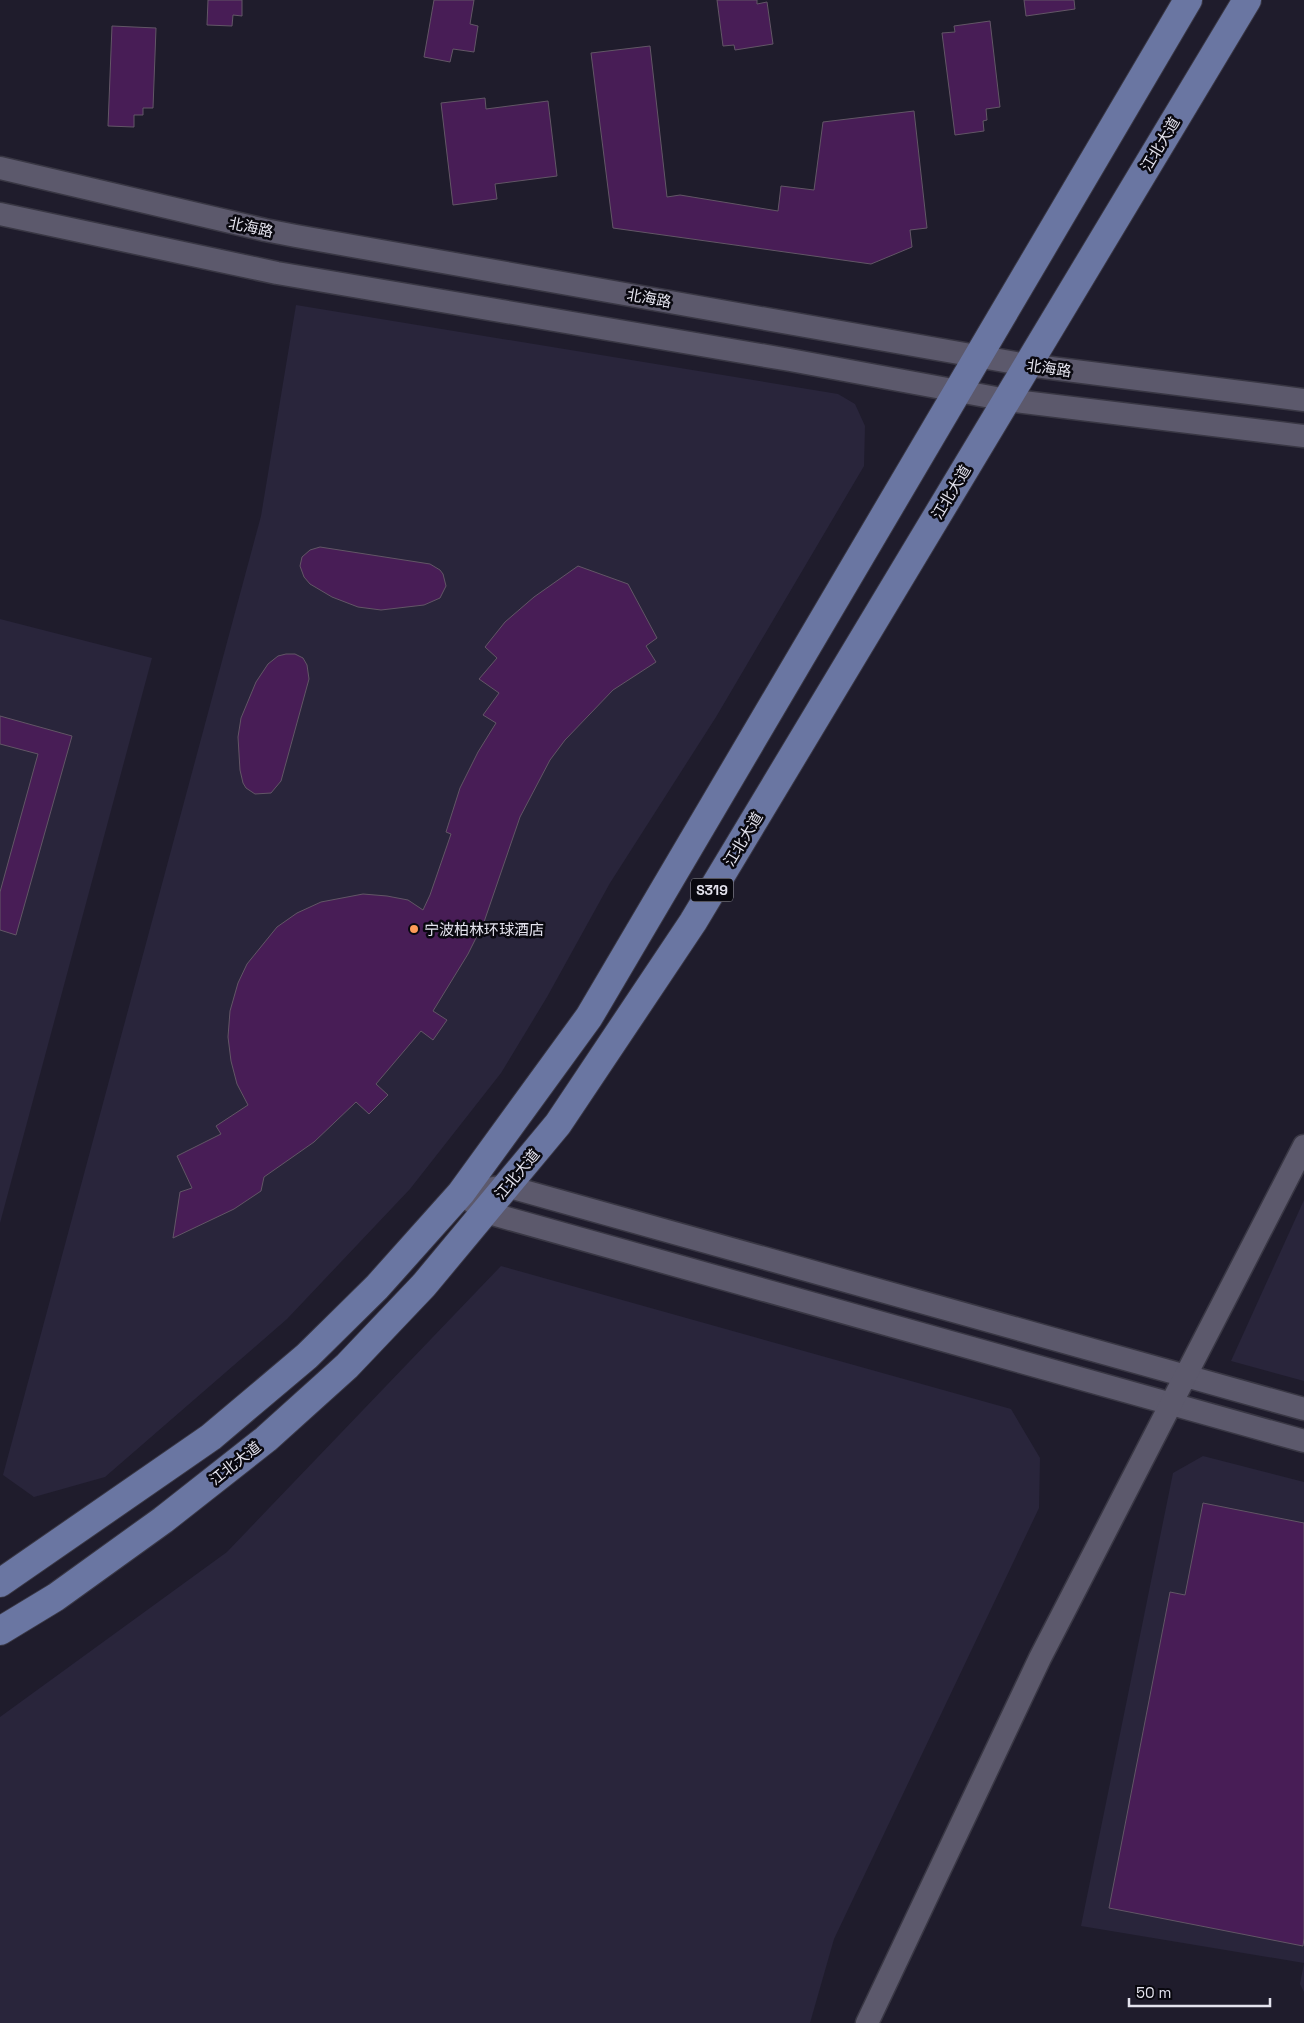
<svg xmlns="http://www.w3.org/2000/svg" width="1304" height="2023" viewBox="0 0 1304 2023" font-family="'Space Grotesk','Noto Sans SC',sans-serif">
<style>
.built{fill:#29253b}
.building{fill:#481d56;stroke:#625666}
.lines{fill:none;stroke-linecap:round;stroke-linejoin:round}
.tertiary-casing{stroke:#393744;stroke-width:25}
.primary-casing{stroke:#393744;stroke-width:30}
.tertiary{stroke:#5c596c;stroke-width:22}
.primary{stroke:#6a76a2;stroke-width:28}
.poi-dot{fill:#fe9b58;stroke:#09080f;stroke-width:2}
.labels{text-anchor:middle;dominant-baseline:central;stroke-width:5;stroke-linejoin:round;paint-order:stroke}
.shield{fill:#09080f;stroke:#a2a1ab;stroke-width:1}
.shield-label{font-size:14px;font-weight:bold;fill:#e4e3ee}
.street-label{font-size:15px;fill:#e4e3ee;stroke:#09080f}
.poi-label{font-size:15px;fill:#e4e3ee;stroke:#09080f;text-anchor:start}
</style>
<rect width="100%" height="100%" fill="#1f1c2c"/>
<!-- built -->
<g class="built">
<polygon points="296,305 838,394 855,404 865,426 864,466 716,717 610,883 547,997 501,1073 410,1189 287,1319 105,1477 34,1497 3,1475 261,516"/>
<polygon points="0,619 152,658 0,1223"/>
<polygon points="1304,1200 1304,1381 1231,1361"/>
<polygon points="501,1266 1011,1409 1040,1458 1039,1508 834,1939 810,2023 0,2023 0,1717 227,1552"/>
<polygon points="1203,1456 1304,1482 1304,1992 1300,1984 1304,1963 1081,1926 1173,1473"/>
</g>
<!-- building -->
<g class="building">
<polygon points="208,0 242,0 242,16 233,15 232,26 207,25"/>
<polygon points="434,0 474,0 470,24 478,26 474,52 453,49 450,62 424,57"/>
<polygon points="717,0 757,0 757,4 767,2 773,44 735,50 734,45 723,46"/>
<polygon points="1024,0 1074,0 1075,9 1026,16"/>
<polygon points="990,21 1000,107 986,109 987,120 983,121 984,131 955,135 942,33 955,32 954,26"/>
<polygon points="112,26 156,28 153,108 143,108 143,115 134,115 134,127 108,126"/>
<polygon points="650,46 667,197 680,195 778,211 781,186 814,190 823,122 914,111 927,228 910,230 912,247 871,264 613,228 591,53"/>
<polygon points="485,98 486,109 548,101 557,176 495,184 497,199 453,205 441,103"/>
<polygon points="320,547 430,564 440,570 443,574 446,586 440,598 424,605 381,610 358,607 332,597 310,584 304,577 300,566 302,557 310,550"/>
<polygon points="578,566 628,584 657,638 646,646 656,662 613,690 565,740 550,760 520,817 484,922 468,954 433,1011 447,1020 433,1040 421,1031 376,1084 388,1095 369,1114 356,1102 314,1142 264,1177 261,1191 234,1209 173,1238 180,1192 192,1188 177,1156 221,1134 216,1126 248,1105 237,1084 231,1061 228,1037 230,1011 238,983 247,964 277,927 297,913 321,902 363,894 387,896 408,900 423,910 430,895 451,834 446,832 460,788 478,752 496,723 483,715 499,693 479,679 497,658 485,647 505,622 534,597"/>
<polygon points="286,654 295,654 303,658 307,665 309,679 281,781 271,793 255,794 246,788 243,783 240,770 238,737 241,718 256,682 268,664 278,656"/>
<polygon points="0,716 72,736 16,935 0,930 0,892 38,754 0,744"/>
<polygon points="1203,1503 1304,1523 1304,1938 1303,1946 1109,1908 1170,1592 1185,1595"/>
</g>
<g class="lines">
<defs>
<g id="tertiary">
<polyline points="0,168 265,230 296,236 1027,365 1304,400"/>
<polyline points="0,214 277,273 790,360 1007,400 1304,436"/>
<polyline points="461,1193 485,1212 1304,1441"/>
<polyline points="461,1193 506,1186 1304,1409"/>
<polyline points="867,2023 1040,1658 1304,1146"/>
</g>
<g id="primary">
<polyline points="0,1583 211,1437 307,1356 377,1287 461,1193 589,1017 1188,0"/>
<polyline points="0,1631 56,1597 163,1520 266,1439 347,1366 424,1285 558,1124 693,922 1247,0"/>
</g>
</defs>
<!-- tertiary casing -->
<use href="#tertiary" class="tertiary-casing"/>
<!-- primary casing -->
<use href="#primary" class="primary-casing"/>
<!-- tertiary -->
<use href="#tertiary" class="tertiary"/>
<!-- primary -->
<use href="#primary" class="primary"/>
</g>
<!-- markers -->
<circle class="poi-dot" cx="414" cy="929" r="5"/>
<g class="labels">
<!-- shield labels -->
<rect class="shield" x="691" y="878.5" width="42" height="23" rx="4"/>
<g class="shield-label">
<text x="712" y="890">S319</text>
</g>
<!-- street labels -->
<g class="street-label">
<text transform="translate(1160 144) rotate(-59)">江北大道</text>
<text transform="translate(251 227) rotate(12)">北海路</text>
<text transform="translate(649 298) rotate(10)">北海路</text>
<text transform="translate(1049 368) rotate(8)">北海路</text>
<text transform="translate(951 492) rotate(-59)">江北大道</text>
<text transform="translate(743 839) rotate(-59)">江北大道</text>
<text transform="translate(517 1174) rotate(-50)">江北大道</text>
<text transform="translate(235 1463) rotate(-38)">江北大道</text>
</g>
<!-- poi labels -->
<g class="poi-label">
<text x="424" y="929">宁波柏林环球酒店</text>
</g>
</g>
<!-- scale -->
<path d="M1129 1998v8h141v-8" fill="none" stroke="#e4e3ee" stroke-width="2.5"/>
<text x="1136" y="1998" font-size="15" fill="#e4e3ee" stroke="#09080f" stroke-width="4" paint-order="stroke">50 m</text>
</svg>
